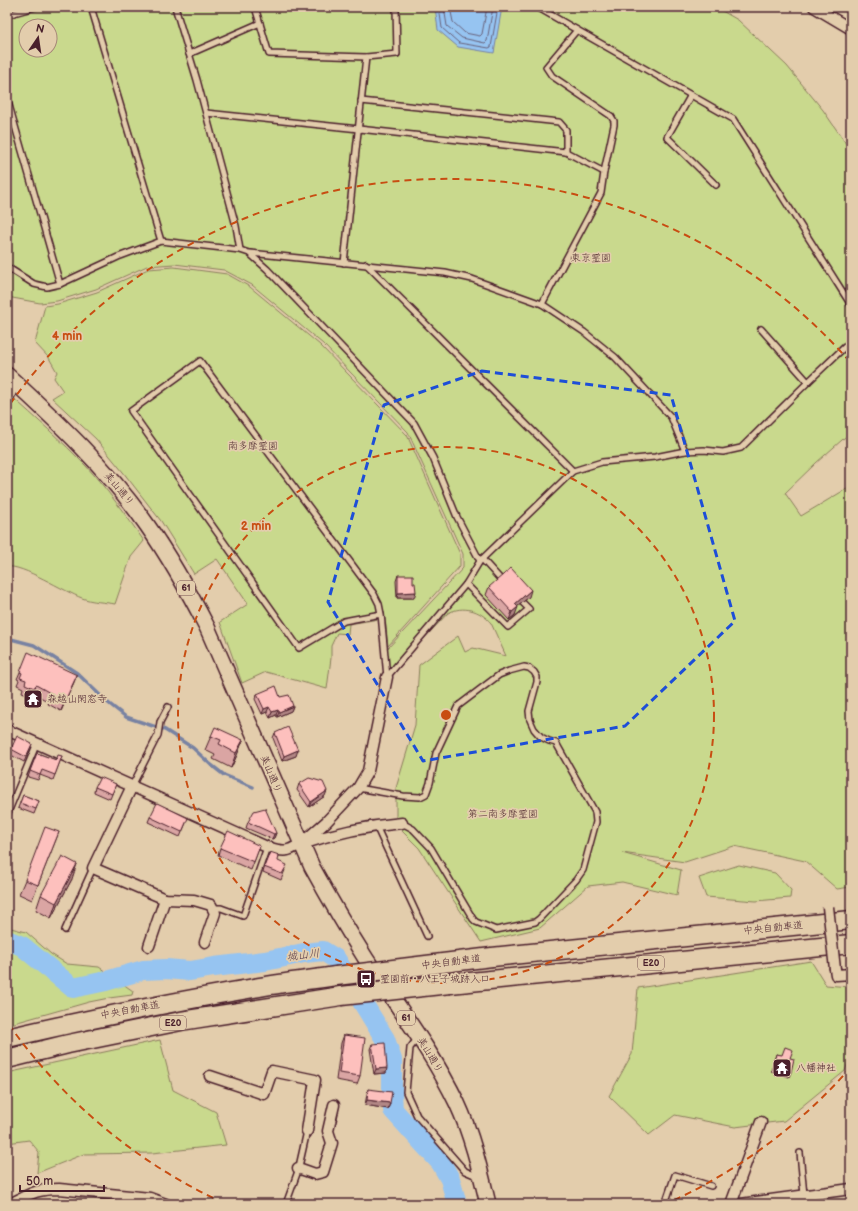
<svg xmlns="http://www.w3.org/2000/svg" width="858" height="1211" viewBox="0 0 858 1211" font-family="'Balsamiq Sans','Klee One',sans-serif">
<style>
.green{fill:#c9d98d;stroke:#8a7c5c;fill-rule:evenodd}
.water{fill:#96c4f1;stroke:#7882a2}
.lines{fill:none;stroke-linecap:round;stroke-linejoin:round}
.shore{stroke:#68617a;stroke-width:1}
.stream{stroke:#7882a2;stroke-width:3.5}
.river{stroke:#96c4f1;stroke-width:20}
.lane-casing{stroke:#4a1f2b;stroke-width:8}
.street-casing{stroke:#4a1f2b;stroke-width:13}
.primary-casing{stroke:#4a1f2b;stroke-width:18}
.highway-casing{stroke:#4a1f2b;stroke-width:21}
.lane{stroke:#e3cdac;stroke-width:5}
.street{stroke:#e3cdac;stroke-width:10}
.primary{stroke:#e3cdac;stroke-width:15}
.highway{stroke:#e3cdac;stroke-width:18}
.street-bridge-casing{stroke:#4a1f2b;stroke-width:13;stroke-linecap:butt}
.highway-bridge-casing{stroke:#4a1f2b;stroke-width:21;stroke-linecap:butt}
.street-bridge{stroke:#e3cdac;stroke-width:10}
.highway-bridge{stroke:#e3cdac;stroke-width:18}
.wall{fill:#daa5a3;stroke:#4a1f2b}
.shaded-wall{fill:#b18684;stroke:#4a1f2b}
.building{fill:#fdc0bd;stroke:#4a1f2b}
.marked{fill:none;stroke:#1d4ed8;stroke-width:3;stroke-dasharray:8 5;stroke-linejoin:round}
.ring{fill:none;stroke:#c84d12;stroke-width:2;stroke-dasharray:7 5}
.labels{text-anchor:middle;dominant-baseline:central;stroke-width:3.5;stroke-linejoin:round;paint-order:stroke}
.shield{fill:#e3cdac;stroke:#785352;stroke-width:1}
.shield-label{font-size:9px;font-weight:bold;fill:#4a1f2b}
.park-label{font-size:10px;fill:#573235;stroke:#e3cdac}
.street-label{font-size:10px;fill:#4a1f2b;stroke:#e3cdac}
.poi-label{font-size:10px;fill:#4a1f2b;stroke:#e3cdac;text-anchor:start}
.water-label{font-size:11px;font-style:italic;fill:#553849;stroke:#e3cdac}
.centre{fill:#c84d12;stroke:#e3cdac;stroke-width:2}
.ring-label{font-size:12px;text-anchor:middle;font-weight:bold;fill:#c84d12;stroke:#e3cdac;stroke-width:3.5;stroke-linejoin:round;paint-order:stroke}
</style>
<rect width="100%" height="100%" fill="#e3cdac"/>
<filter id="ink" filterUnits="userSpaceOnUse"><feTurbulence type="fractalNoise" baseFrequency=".025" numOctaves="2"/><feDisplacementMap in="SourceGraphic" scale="8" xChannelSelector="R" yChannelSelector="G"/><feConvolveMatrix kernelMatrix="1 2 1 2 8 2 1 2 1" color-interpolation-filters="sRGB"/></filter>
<g filter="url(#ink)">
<!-- green -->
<g class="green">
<path d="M 7,7 L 715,7 L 738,20 L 787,66 L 823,110 L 851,151 L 851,432 L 816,463 L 785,493 L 801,516 L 848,488 L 851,490 L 851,887 L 837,889 L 805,861 L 734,846 L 685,862 L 622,853 L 681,870 L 677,895 L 622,882 L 588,886 L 540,928 L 481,942 L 419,848 L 396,825 L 396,788 L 415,725 L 419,665 L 458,636 L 465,652 L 473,648 L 506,656 L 491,623 C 480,610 463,605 448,613 L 390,675 L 387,649 L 463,568 L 463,554 L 408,432 L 323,344 L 252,285 L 224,270 L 174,264 L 147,266 L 96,289 L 57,301 L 40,303 L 7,297 ZM 26,26 L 50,26 L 50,50 L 26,50 Z"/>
<polygon points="174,267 227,274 250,287 320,345 407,435 460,554 460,566 388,646 385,618 349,624 348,634 337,633 331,646 331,658 327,689 266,672 242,683 220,622 248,604 217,559 194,574 161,521 123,472 96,439 52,398 63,391 54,378 57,372 49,358 35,343 45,306 58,304 97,292 148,269"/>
<path d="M 10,395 C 36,418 62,441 86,466 C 107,489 126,515 144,541 L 131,557 L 115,604 C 105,602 92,602 82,598 C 65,592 22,564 7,567 L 7,401 Z"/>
<polygon points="739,865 775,873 791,890 790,898 756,901 706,897 699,878"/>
<polygon points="7,927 26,932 51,954 67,964 99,967 133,991 132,995 109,998 89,1002 7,1025"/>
<polygon points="811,961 826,985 849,987 851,1000 851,1054 845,1071 784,1121 735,1127 675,1115 649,1135 609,1096 632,1054 638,988"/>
<polygon points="160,1040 173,1090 216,1112 226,1145 152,1153 84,1154 37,1173 39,1152 29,1140 7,1143 7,1073"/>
</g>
<!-- water -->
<polygon class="water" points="435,7 502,7 494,53 458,47 438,30"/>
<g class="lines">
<!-- shore -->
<g class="shore">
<polyline points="439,7 442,28 459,43 489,48 491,47 498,7"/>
<polyline points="444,7 447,26 462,38 485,43 487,41 493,7"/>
<polyline points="450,7 453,22 465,33 480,36 482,34 487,7"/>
</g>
<!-- stream -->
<g class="stream">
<polyline points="7,638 34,645 77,673 107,702 126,717 165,730 193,748 210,764 224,775 253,787"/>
<polyline points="328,945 328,954"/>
</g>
<!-- river -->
<polyline class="river" points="7,940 22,946 73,988 106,981 143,970 166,969 190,971 214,967 265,961 304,953 323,951 336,959 385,1039 392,1060 392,1092 393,1110 441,1163 450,1179 457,1204"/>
<defs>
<g id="lane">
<polyline points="91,7 161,241"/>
<polyline points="175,7 197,80 236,226 240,250"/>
<polyline points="255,7 269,54 366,57 397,54 396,7"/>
<polyline points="537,7 577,30 546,67 552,76 611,116 614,121 614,125 604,172 601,193 542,304"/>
<polyline points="7,15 35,7"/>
<polyline points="577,30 733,119 851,305"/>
<polyline points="189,54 260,23"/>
<polyline points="691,95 667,137 716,185"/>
<polyline points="7,98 60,284"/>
<polyline points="361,101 559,122 566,130 566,152"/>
<polyline points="206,113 359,129 566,152 604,172"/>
<polyline points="250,253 445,273 472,279 542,304 584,332 615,357 671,417 685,451"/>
<polyline points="344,263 366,57"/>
<polyline points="366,264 573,471"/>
<polyline points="7,267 34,284 47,287 60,284 118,257 161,241 240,250 249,253 267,269 414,423 433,458 457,517 480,561"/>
<polyline points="761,329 808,382"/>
<polyline points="482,559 502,581"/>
<polyline points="466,584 508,627 529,609 523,603"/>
<polyline points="381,614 344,621 299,648 131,411 200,361 374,594 379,604 381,614 387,677"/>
<polyline points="387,677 466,584 480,561 573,471 602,462 655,457 685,451 704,450 723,452 741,448 808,382 851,341"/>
<polyline points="132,786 158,735 160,722 168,707"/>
<polyline points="358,788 403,796 420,797 426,794 430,783 436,753 458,706 499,675 509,671 524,667 529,668 534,672 537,677 537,682 529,711 530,720 534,729 541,737 549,741 556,743 595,812 596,822 583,870 576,880 539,919 535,922 496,930 476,922 473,919 431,848 413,829 402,823"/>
<polyline points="7,815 37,743"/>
<polyline points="376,826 427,936"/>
<polyline points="213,908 221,908 243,916 267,847"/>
<polyline points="65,930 93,868"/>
<polyline points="417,1039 410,1048 406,1092 417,1116 465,1171 479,1177"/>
<polyline points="800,1153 804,1195"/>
<polyline points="286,1204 298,1171 307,1131"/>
<polyline points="665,1204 675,1175 711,1186"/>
</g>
<g id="street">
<polyline points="814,7 851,29"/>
<polyline points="7,401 15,382"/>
<path d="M 7,730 L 267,847 C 274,849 281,852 288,850 C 293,849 297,845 302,844 C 334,833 368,826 402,823"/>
<polyline points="132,786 93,868 165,899 194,900 211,905 215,913 205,942"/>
<polyline points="302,843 326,822 358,788 368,771 387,677"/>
<polyline points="149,946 165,899"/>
<polyline points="835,969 836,975 851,974"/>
<polyline points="210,1076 264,1094 272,1071 315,1080 307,1131"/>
<polyline points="298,1168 315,1174 323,1172 332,1143 328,1131 334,1105"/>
<path d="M 10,1204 C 30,1194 36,1189 59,1189 L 150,1198 L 166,1204"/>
<polyline points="731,1204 761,1122"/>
<polyline points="741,1204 851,1189"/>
</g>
<path id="primary" d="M 7,375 C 57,421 108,469 147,525 C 170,558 189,592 207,627 L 312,867 C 329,898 347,929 366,959 C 397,1006 432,1051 457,1103 C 472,1135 480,1170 488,1204"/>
<g id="highway">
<polyline points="492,957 851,920"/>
<polyline points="450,984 851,944"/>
<path d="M 7,1038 C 89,1019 171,1002 254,988 C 281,983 309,980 336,976"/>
<polyline points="7,1059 68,1044 181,1021 341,996"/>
</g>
</defs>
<!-- lane casing -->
<use href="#lane" class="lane-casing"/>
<!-- street casing -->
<use href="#street" class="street-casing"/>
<!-- primary casing -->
<use href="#primary" class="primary-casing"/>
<!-- highway casing -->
<use href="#highway" class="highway-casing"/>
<!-- lane -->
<use href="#lane" class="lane"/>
<!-- street -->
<use href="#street" class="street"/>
<!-- primary -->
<use href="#primary" class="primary"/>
<!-- highway -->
<use href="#highway" class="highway"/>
<defs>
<polyline id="street-bridge" points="828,907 835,969"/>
<g id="highway-bridge">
<polyline points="336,976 492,957"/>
<polyline points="341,996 450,984"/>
</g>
</defs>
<!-- street-bridge casing -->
<use href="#street-bridge" class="street-bridge-casing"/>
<!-- highway-bridge casing -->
<use href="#highway-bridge" class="highway-bridge-casing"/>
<!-- street-bridge -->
<use href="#street-bridge" class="street-bridge"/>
<!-- highway-bridge -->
<use href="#highway-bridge" class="highway-bridge"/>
</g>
<!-- wall -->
<g class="wall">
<polygon points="398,575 414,598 397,598 396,581"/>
<polygon points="489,587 529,597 517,607 515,615 509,620 486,595"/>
<polygon points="20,672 74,682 61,711 48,704 49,702 33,693 31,696 22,692 23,688 17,685 19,680 17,679"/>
<polygon points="257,694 280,697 293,706 291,711 277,717 276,715 270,718 267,712 262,714 255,699"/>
<polygon points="275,733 296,756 282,761 273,738"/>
<polygon points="211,736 243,740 237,755 231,768 213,759 215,755 205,750"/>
<polygon points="32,744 24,762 9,754 11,749"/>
<polygon points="37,753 56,760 62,756 53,780 40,775 38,780 28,777"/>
<polygon points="116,784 110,799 94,792 95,787"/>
<polygon points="299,784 325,796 309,807 297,790"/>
<polygon points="23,795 39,801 34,814 18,808"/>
<polygon points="150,817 186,823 180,837 148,822"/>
<polygon points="248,822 276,833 274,838 272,839 246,828"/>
<polygon points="59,832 32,900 19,894 25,880"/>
<polygon points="260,846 251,870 218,855 220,848"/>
<polygon points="270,852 285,870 281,880 263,872"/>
<polygon points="72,879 51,918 36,910 41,895"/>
<polygon points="344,1035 360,1076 357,1084 336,1080 341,1043"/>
<polygon points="372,1044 386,1073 374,1074 370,1049"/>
<polygon points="776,1054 790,1058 791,1072 789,1077 771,1071"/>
<polygon points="368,1089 390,1103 388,1109 365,1105 367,1094"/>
</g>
<!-- shaded-wall -->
<g class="shaded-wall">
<polygon points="531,590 529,597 512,611 515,604"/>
<polygon points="416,592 414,598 397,598 398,593"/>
<polygon points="518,607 515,615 509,620 512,612"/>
<polygon points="77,675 74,682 61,711 64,703"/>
<polygon points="36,685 33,693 31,696 34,688"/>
<polygon points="293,706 291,711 277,717 279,712"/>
<polygon points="269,707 267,712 262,714 264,709"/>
<polygon points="278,710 276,715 270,718 272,712"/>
<polygon points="243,740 237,755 231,768 236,753"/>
<polygon points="298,750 296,756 282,761 284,756"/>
<polygon points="327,791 325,796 309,807 311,802"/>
<polygon points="276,833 274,838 272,839 274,834"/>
<polygon points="77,864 72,879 51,918 56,903"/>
<polygon points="387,1068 386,1073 374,1074 376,1069"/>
<polygon points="367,1100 390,1103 388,1109 365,1105"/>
</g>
<!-- building -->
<g class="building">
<polygon points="511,568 531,590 515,604 518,607 512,612 489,587"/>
<polygon points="398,575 413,575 413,583 415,583 416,592 398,593"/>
<polygon points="28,652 77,675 64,703 51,697 52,694 36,685 34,688 25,684 26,680 20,678 22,673 20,672"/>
<polygon points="276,686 280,697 289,695 293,706 279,712 278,710 272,712 269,707 264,709 257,694"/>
<polygon points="215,727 243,740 236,753 219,744 221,740 211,736"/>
<polygon points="288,727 298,750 284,756 275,733"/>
<polygon points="17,736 32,744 26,757 11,749"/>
<polygon points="37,753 56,760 58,755 62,756 55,775 42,770 40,775 30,771"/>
<polygon points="100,777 116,784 112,794 95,787"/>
<polygon points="309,778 323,782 327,791 311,802 299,784"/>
<polygon points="23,795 39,801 36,809 20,803"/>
<polygon points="157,803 188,818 182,832 150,817"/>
<polygon points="265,808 276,833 274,834 248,822 254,811"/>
<polygon points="45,827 59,832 38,885 25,880"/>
<polygon points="228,831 260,846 254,862 220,848"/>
<polygon points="270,852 279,855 278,861 287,865 282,874 264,867"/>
<polygon points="62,856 77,864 56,903 41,895"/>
<polygon points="344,1035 365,1038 360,1076 339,1073"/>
<polygon points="385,1043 387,1068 376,1069 372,1044"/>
<polygon points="785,1047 793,1050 790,1058 794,1059 791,1072 773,1066 776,1054 782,1055"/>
<polygon points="368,1089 392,1092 390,1103 367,1100"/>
</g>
</g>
<!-- marked area -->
<path class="marked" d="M 482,371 L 671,395 L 735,621 L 625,726 L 423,761 L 328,602 L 384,405 Z"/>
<!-- distance rings -->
<g class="ring">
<circle cx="446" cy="715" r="268"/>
<path d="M851 1067A536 536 0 0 1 668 1203M224 1203A536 536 0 0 1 10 1026M10 404A536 536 0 0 1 851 363"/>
</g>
<!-- icons -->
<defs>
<symbol id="temple-square" viewBox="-11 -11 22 22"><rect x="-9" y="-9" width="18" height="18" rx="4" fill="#4a1f2b" stroke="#e3cdac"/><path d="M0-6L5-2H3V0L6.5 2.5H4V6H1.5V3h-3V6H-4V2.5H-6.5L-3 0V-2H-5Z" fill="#fff"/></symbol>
<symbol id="bus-square" viewBox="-11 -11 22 22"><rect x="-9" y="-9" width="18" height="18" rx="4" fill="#4a1f2b" stroke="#e3cdac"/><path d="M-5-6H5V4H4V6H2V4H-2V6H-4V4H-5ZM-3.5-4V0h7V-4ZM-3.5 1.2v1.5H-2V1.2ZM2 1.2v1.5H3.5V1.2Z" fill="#fff"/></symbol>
</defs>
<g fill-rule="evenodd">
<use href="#temple-square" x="22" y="688" width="22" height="22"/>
<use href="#bus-square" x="355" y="968" width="22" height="22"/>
<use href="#temple-square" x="771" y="1057" width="22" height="22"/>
</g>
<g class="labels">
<!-- shield labels -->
<g class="shield">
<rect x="177" y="581" width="18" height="14" rx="3"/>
<rect x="638" y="956" width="26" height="14" rx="3"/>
<rect x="397" y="1011" width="18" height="14" rx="3"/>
<rect x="160" y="1016" width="26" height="14" rx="3"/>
</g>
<g class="shield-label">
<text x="186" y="588">61</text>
<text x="651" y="963">E20</text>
<text x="406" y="1018">61</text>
<text x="173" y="1023">E20</text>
</g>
<!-- park labels -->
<g class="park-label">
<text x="591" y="258">東京霊園</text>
<text x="253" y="446">南多摩霊園</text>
<text x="503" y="814">第二南多摩霊園</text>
</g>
<!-- street labels -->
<g class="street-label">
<text transform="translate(119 489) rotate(50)">美山通り</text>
<text transform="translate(271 774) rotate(67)">美山通り</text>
<text transform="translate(773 928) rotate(-6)">中央自動車道</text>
<text transform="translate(451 962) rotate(-7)">中央自動車道</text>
<text transform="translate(130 1010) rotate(-11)">中央自動車道</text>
<text transform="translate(430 1055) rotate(59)">美山通り</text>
</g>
<!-- poi labels -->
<g class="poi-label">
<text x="47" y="699">森越山閑窓寺</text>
<text x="380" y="979">霊園前・八王子城跡入口</text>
<text x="796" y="1068">八幡神社</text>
</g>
<!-- water labels -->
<g class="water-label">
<text transform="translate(303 955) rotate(-7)">城山川</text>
</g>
</g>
<circle cx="446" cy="715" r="6" class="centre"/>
<g class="ring-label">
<text x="67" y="340">4 min</text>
<text x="256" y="530">2 min</text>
</g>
<!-- margin -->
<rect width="858" height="1211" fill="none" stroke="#e3cdac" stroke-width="24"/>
<rect x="12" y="12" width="834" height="1187" fill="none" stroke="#4a1f2b" stroke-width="1.5" filter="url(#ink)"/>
<!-- north arrow -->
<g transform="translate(38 38) rotate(13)"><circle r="19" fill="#e3cdac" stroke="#a68778"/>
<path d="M0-3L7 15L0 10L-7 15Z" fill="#4a1f2b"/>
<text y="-6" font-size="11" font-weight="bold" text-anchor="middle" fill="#4a1f2b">N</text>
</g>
<!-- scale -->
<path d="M20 1185v6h84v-6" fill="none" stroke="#4a1f2b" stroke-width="2"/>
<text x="26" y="1185" font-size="12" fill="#4a1f2b" stroke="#e3cdac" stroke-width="3" paint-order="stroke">50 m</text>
</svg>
